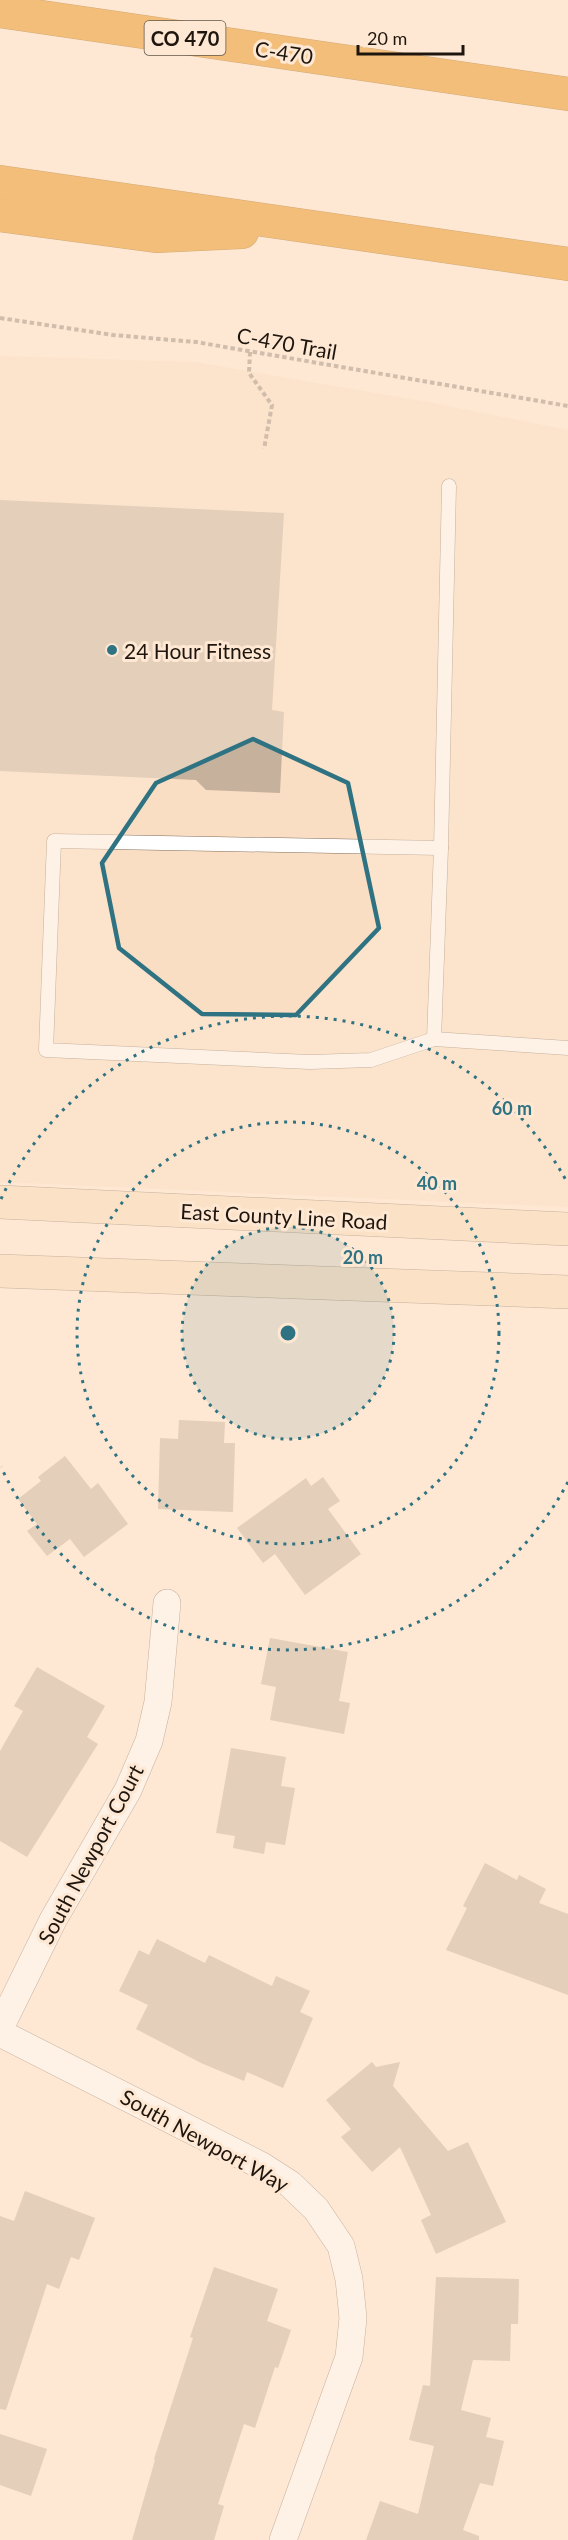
<svg xmlns="http://www.w3.org/2000/svg" width="568" height="2540" viewBox="0 0 568 2540" font-family="Lato,sans-serif">
<style>
.built{fill:#fadec3}
.building{fill:#c6b19d}
.lines{fill:none;stroke-linecap:round;stroke-linejoin:round}
.lane-casing{stroke:#836f5c;stroke-width:15}
.street-casing{stroke:#836f5c;stroke-width:28}
.secondary-casing{stroke:#836f5c;stroke-width:34}
.highway-casing{stroke:#a0630d;stroke-width:34}
.path{stroke:#9a8a7b;stroke-width:4;stroke-dasharray:4.5 3;stroke-linecap:butt}
.lane{stroke:#fff;stroke-width:14}
.street{stroke:#fff;stroke-width:27}
.secondary{stroke:#f8dcb6;stroke-width:33}
.highway{stroke:#e68c0c;stroke-width:33}
.marked{fill:none;stroke:#2f7383;stroke-width:4.5;stroke-linejoin:round}
.ring{fill:none;stroke:#2f7383;stroke-width:3;stroke-dasharray:3 6}
.poi-dot{fill:#2f7383;stroke:#fee8d3;stroke-width:2}
.labels{text-anchor:middle;dominant-baseline:central;stroke-width:6;stroke-linejoin:round;paint-order:stroke}
.shield{fill:#fee8d3;stroke:#615549;stroke-width:1.5}
.shield-label{font-size:20px;font-weight:bold;fill:#1e160e}
.street-label{font-size:21px;fill:#1e160e;stroke:#fee8d3}
.poi-label{font-size:21px;fill:#1e160e;stroke:#fee8d3;text-anchor:start}
.centre{fill:#2f7383;stroke:#fee8d3;stroke-width:3}
.ring-label{font-size:18px;text-anchor:middle;font-weight:bold;fill:#2f7383;stroke:#fee8d3;stroke-width:6;stroke-linejoin:round;paint-order:stroke}
</style>
<rect width="100%" height="100%" fill="#fee8d3"/>
<!-- built -->
<polygon class="built" points="0,356 195,362 433,403 568,430 568,1207 0,1182"/>
<!-- building -->
<g class="building">
<polygon points="0,500 284,513 272,710 284,712 280,793 206,790 196,780 0,771"/>
<polygon points="179,1420 225,1422 224,1443 235,1443 233,1512 158,1509 160,1438 178,1439"/>
<polygon points="65,1456 91,1489 98,1483 128,1524 84,1557 70,1539 47,1556 27,1531 37,1524 18,1499 41,1481 38,1477"/>
<polygon points="323,1477 340,1501 328,1509 361,1554 305,1595 275,1554 263,1563 237,1528 306,1478 311,1486"/>
<polygon points="270,1638 348,1652 339,1701 350,1703 344,1734 270,1720 276,1687 261,1684"/>
<polygon points="37,1667 105,1706 87,1737 98,1744 27,1857 0,1841 0,1751 23,1711 14,1706"/>
<polygon points="231,1748 286,1757 281,1786 295,1788 285,1845 266,1842 264,1854 233,1848 235,1836 216,1833"/>
<polygon points="485,1863 517,1880 519,1875 546,1889 539,1903 568,1914 568,1995 446,1950 467,1908 463,1906"/>
<polygon points="157,1939 205,1963 209,1955 272,1986 276,1976 310,1991 300,2012 313,2018 283,2088 247,2072 244,2081 201,2063 136,2029 148,2005 119,1991 139,1950 149,1955"/>
<polygon points="372,2062 376,2067 400,2062 393,2086 448,2151 468,2142 506,2222 436,2254 421,2220 431,2215 400,2147 372,2172 341,2137 351,2129 326,2100"/>
<polygon points="25,2191 95,2218 79,2260 71,2257 59,2289 47,2284 6,2410 0,2409 0,2216 14,2221"/>
<polygon points="214,2267 278,2289 267,2321 291,2330 278,2368 275,2367 255,2428 244,2424 218,2504 224,2506 214,2540 132,2540 155,2460 154,2459 193,2338 190,2337"/>
<polygon points="436,2277 519,2279 518,2324 511,2324 510,2361 473,2360 461,2410 491,2418 486,2437 504,2441 493,2486 480,2483 463,2530 479,2536 479,2540 366,2540 380,2501 418,2514 434,2446 409,2440 423,2385 430,2386"/>
<polygon points="0,2434 47,2449 31,2496 0,2485"/>
</g>
<g class="lines">
<defs>
<g id="lane">
<polyline points="449,486 441,848 434,1039 568,1048"/>
<polyline points="434,1039 371,1060 310,1062 46,1050 54,841 441,848"/>
</g>
<g id="street">
<polyline points="0,2028 53,1920 128,1790 149,1741 158,1702 167,1603"/>
<polyline points="0,2033 262,2166 290,2184 316,2209 341,2246 349,2279 353,2318 349,2357 283,2540"/>
</g>
<g id="secondary">
<polyline points="0,1202 568,1229"/>
<polyline points="0,1271 568,1292"/>
</g>
<g id="highway">
<polyline points="0,11 568,94"/>
<polyline points="0,182 568,264"/>
<polyline points="0,215 156,236 242,232"/>
</g>
</defs>
<!-- lane casing -->
<use href="#lane" class="lane-casing"/>
<!-- street casing -->
<use href="#street" class="street-casing"/>
<!-- secondary casing -->
<use href="#secondary" class="secondary-casing"/>
<!-- highway casing -->
<use href="#highway" class="highway-casing"/>
<!-- path -->
<g class="path">
<polyline points="0,318 113,335 196,342 568,406"/>
<polyline points="250,352 249,373 272,405 264,449"/>
</g>
<!-- lane -->
<use href="#lane" class="lane"/>
<!-- street -->
<use href="#street" class="street"/>
<!-- secondary -->
<use href="#secondary" class="secondary"/>
<!-- highway -->
<use href="#highway" class="highway"/>
</g>
<!-- marked area -->
<path d="M0 0H568V2540H0ZM 253,739 L 348,783 L 379,928 L 296,1015 L 202,1014 L 119,948 L 102,863 L 156,783 Z" fill="#fee8d3" fill-opacity=".55" fill-rule="evenodd"/>
<path class="marked" d="M 253,739 L 348,783 L 379,928 L 296,1015 L 202,1014 L 119,948 L 102,863 L 156,783 Z"/>
<!-- distance rings -->
<circle cx="288" cy="1333" r="106" fill="#2f7383" fill-opacity=".12"/>
<g class="ring">
<circle cx="288" cy="1333" r="106"/>
<circle cx="288" cy="1333" r="211"/>
<path d="M568 1482A317 317 0 0 1 1 1467M1 1199A317 317 0 0 1 568 1184"/>
</g>
<!-- markers -->
<circle class="poi-dot" cx="112" cy="650" r="6"/>
<g class="labels">
<!-- shield labels -->
<rect class="shield" x="144.5" y="21" width="81" height="34" rx="4.5"/>
<g class="shield-label">
<text x="185" y="38">CO 470</text>
</g>
<!-- street labels -->
<g class="street-label">
<text transform="translate(284 52) rotate(8)">C-470</text>
<text transform="translate(287 343) rotate(10)">C-470 Trail</text>
<text transform="translate(284 1216) rotate(3)">East County Line Road</text>
<text transform="translate(90 1854) rotate(-62)">South Newport Court</text>
<text transform="translate(205 2140) rotate(29)">South Newport Way</text>
</g>
<!-- poi labels -->
<g class="poi-label">
<text x="124" y="650">24 Hour Fitness</text>
</g>
</g>
<circle cx="288" cy="1333" r="9" class="centre"/>
<g class="ring-label">
<text x="512" y="1115">60 m</text>
<text x="437" y="1190">40 m</text>
<text x="363" y="1264">20 m</text>
</g>
<!-- scale -->
<path d="M358 45v9h105v-9" fill="none" stroke="#1e160e" stroke-width="3"/>
<text x="367" y="45" font-size="18" fill="#1e160e" stroke="#fee8d3" stroke-width="4.5" paint-order="stroke">20 m</text>
</svg>
